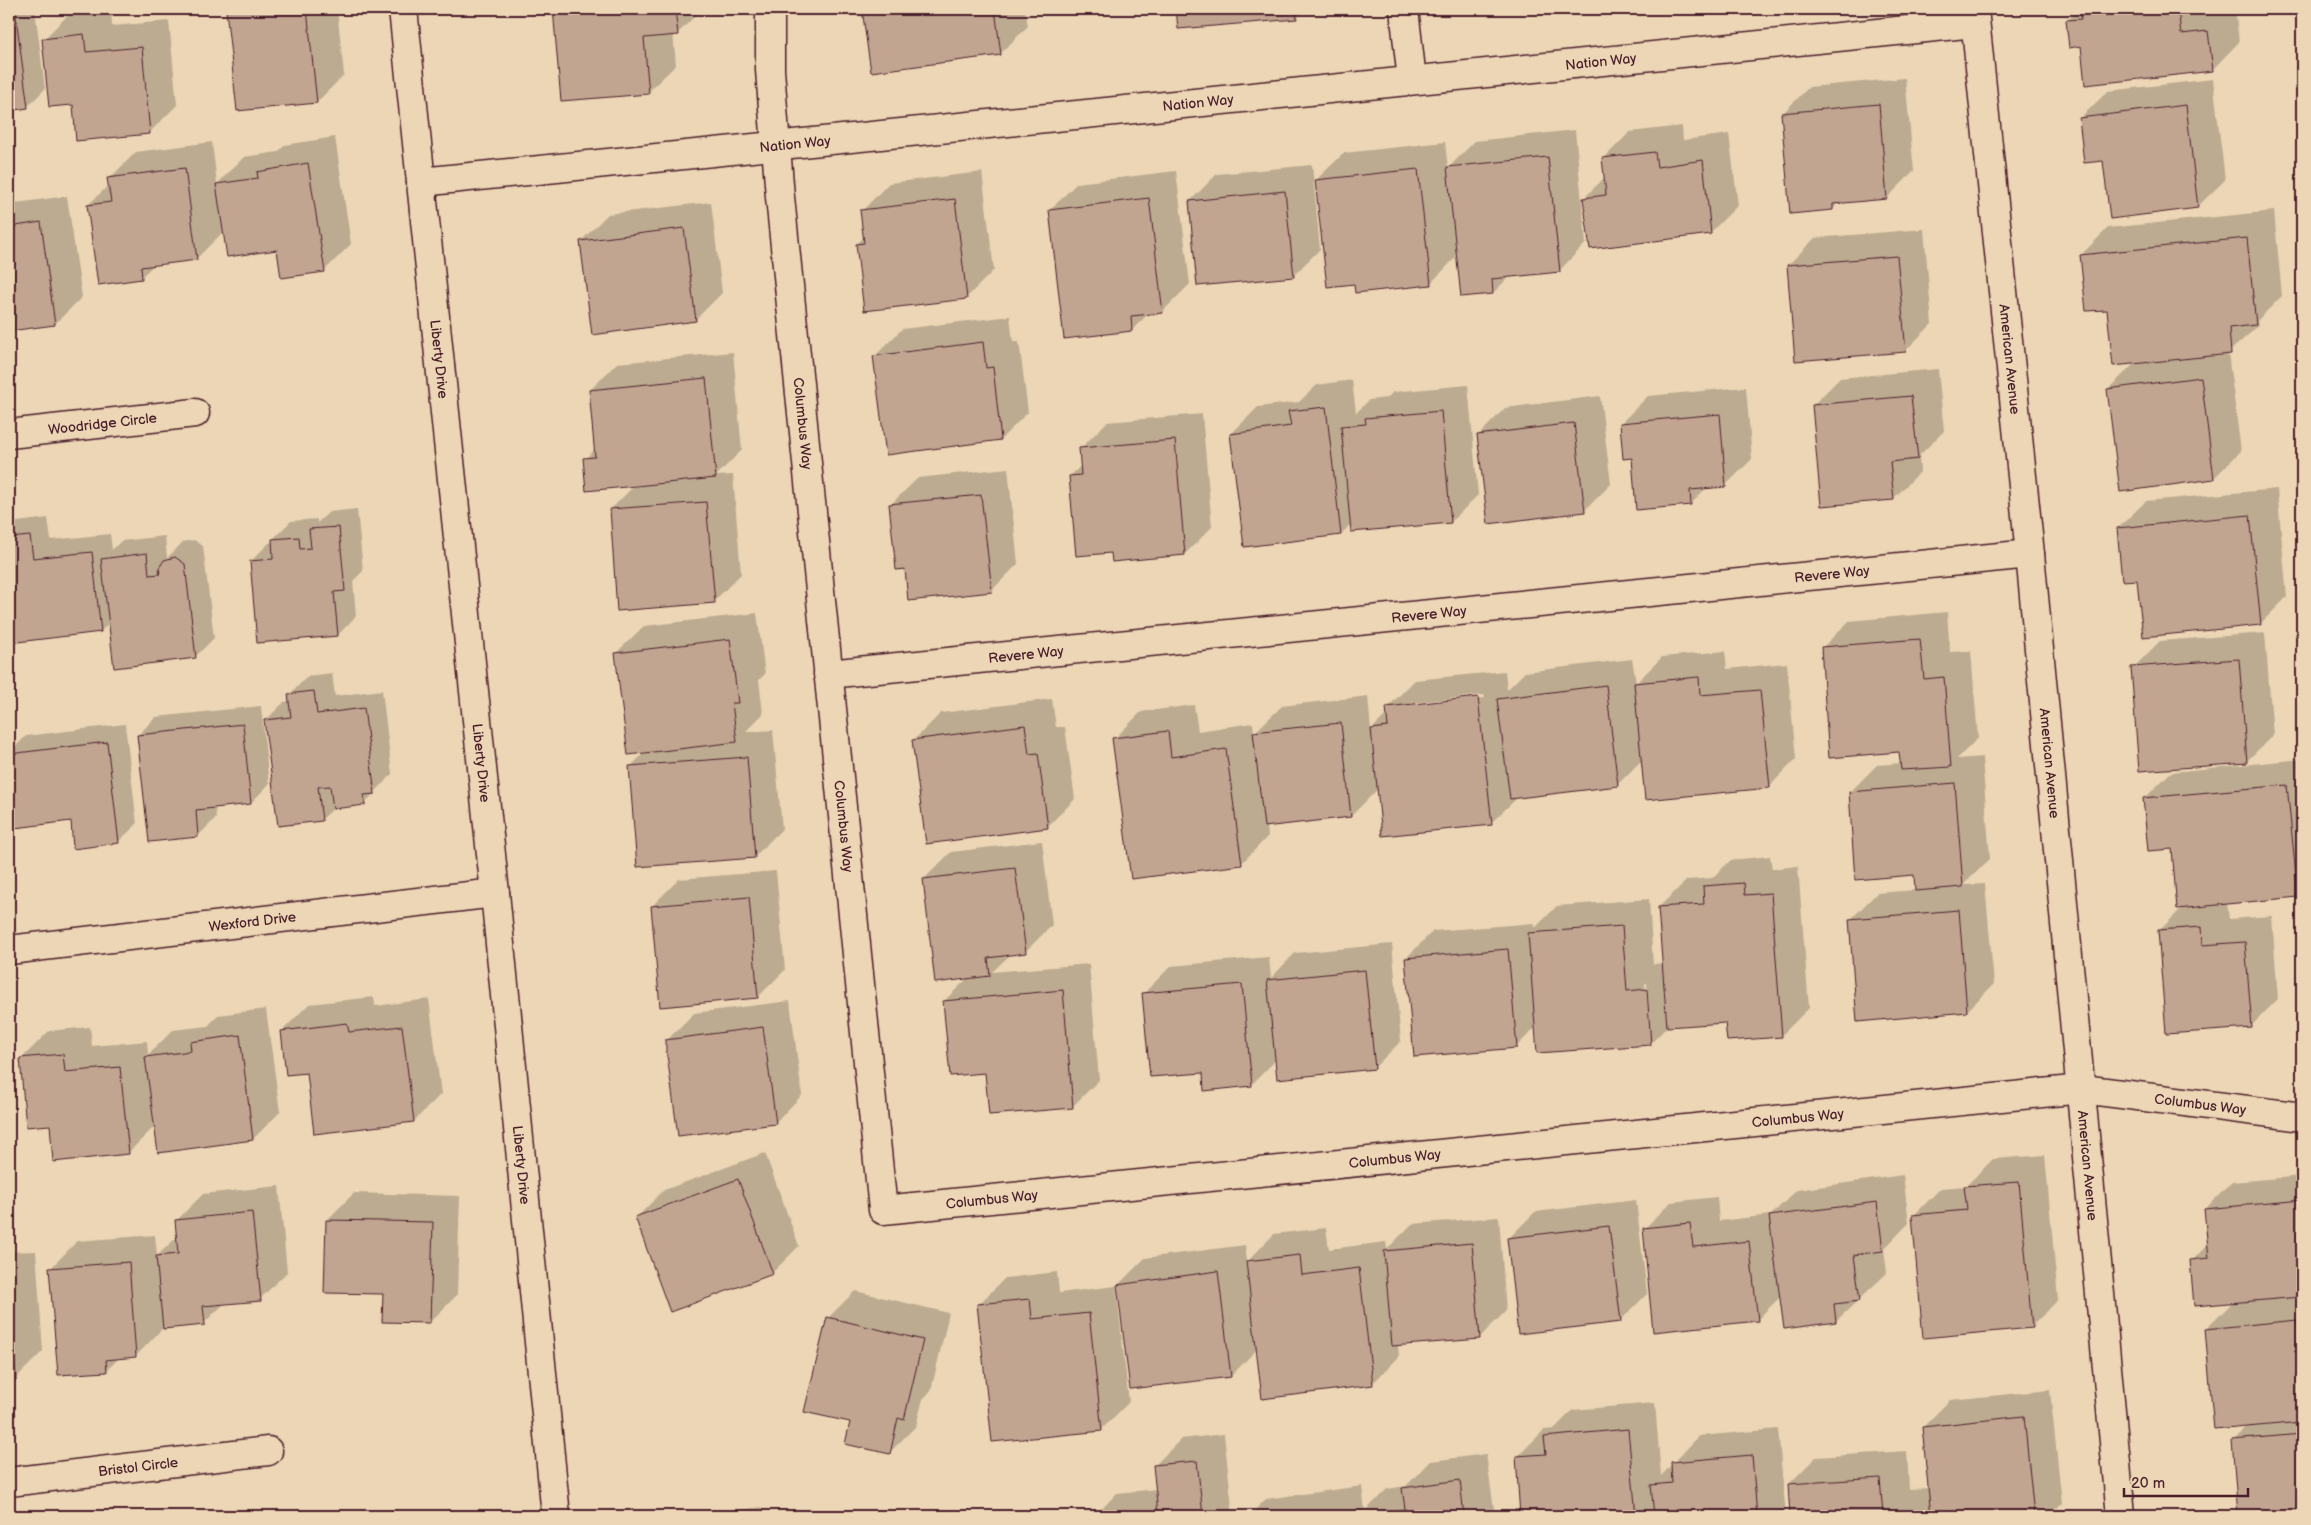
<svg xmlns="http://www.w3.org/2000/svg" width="2311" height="1525" viewBox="0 0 2311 1525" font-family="'Balsamiq Sans',sans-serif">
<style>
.shadow{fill:#0003;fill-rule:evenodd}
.building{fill:#c1a591;stroke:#4a1f2b}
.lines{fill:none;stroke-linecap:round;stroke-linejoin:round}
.minor-casing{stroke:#4a1f2b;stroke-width:31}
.minor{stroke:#ecd6b5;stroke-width:28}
.labels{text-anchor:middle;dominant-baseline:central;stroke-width:4.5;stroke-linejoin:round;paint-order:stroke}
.street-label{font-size:14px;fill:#4a1f2b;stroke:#ecd6b5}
</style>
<rect width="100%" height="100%" fill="#ecd6b5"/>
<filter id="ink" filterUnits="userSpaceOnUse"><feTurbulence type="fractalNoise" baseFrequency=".02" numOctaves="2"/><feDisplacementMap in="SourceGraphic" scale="10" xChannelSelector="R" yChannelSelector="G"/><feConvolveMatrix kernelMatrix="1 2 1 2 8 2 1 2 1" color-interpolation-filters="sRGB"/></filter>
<g filter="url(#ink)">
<!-- shadow -->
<g class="shadow">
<polygon points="9,9 35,9 45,89 27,107 9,109"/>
<polygon points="111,9 112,26 169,21 177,105 150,132 74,104 44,39 71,12"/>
<polygon points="230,9 337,9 344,75 317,102 227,11"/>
<polygon points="554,9 702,9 677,34 673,34 676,65 648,92 562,100"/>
<polygon points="863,9 1025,9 1028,26 1001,53 872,70"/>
<polygon points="1178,9 1306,9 1297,18 1179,28"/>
<polygon points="2079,9 2235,9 2239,42 2212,70 2082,45 2067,21"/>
<polygon points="1905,78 1914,171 1887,198 1839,202 1833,209 1782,114 1809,87"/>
<polygon points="2213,79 2225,180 2197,207 2104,159 2080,118 2108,91"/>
<polygon points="1682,126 1683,140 1729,134 1738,205 1711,232 1584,198 1605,177 1603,159 1630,132"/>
<polygon points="1575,130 1586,243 1559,271 1510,276 1493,293 1457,256 1431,283 1355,283 1316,180 1344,153 1445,142 1448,168 1475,141"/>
<polygon points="335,137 351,244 324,271 278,249 224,231 196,259 155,264 141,277 88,205 110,184 109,179 136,152 212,142 217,184 244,157 278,152 285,145"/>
<polygon points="1312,165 1320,249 1293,276 1190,201 1217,174"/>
<polygon points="1176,171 1190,284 1162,312 1149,313 1132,330 1050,210 1077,183"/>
<polygon points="982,172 994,270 967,297 857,244 865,236 862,211 889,183"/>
<polygon points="67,196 82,297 55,324 10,330 9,204"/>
<polygon points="711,202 722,293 695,320 581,241 608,214"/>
<polygon points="2274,211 2282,296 2257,321 2258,326 2228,353 2241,451 2214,478 2108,389 2135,363 2081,255 2108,228"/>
<polygon points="1924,229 1932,324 1905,351 1788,265 1815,238"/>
<polygon points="1010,316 1013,342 1019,341 1028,412 1001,439 875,356 902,329"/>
<polygon points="733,352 742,450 716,476 733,475 741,574 714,601 611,509 635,485 585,459 596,448 590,390 617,363"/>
<polygon points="1938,369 1944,431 1919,456 1920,472 1893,499 1813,405 1840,378"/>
<polygon points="1352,380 1356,413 1369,400 1387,398 1393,392 1468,385 1478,495 1451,522 1352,523 1341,534 1231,434 1258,407 1299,402 1317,385"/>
<polygon points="1746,387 1752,459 1725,486 1706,488 1691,504 1633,457 1621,423 1648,396"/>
<polygon points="1600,396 1611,484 1584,511 1478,436 1505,408"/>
<polygon points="1202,414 1212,527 1185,554 1113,551 1070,476 1082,465 1080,449 1107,422"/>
<polygon points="1008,468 1018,564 991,591 906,567 890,505 918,478"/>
<polygon points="2277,489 2287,597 2260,624 2138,579 2118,528 2146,501"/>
<polygon points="357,509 363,571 353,581 356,616 338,635 251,561 269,543 273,542 273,539 291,521 317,519 317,523 329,512"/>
<polygon points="48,518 51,540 110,534 112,550 121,541 165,536 167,558 183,542 194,540 203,546 214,638 195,657 110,622 101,631 9,641 9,523"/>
<polygon points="1947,612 1950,652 1971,651 1978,738 1957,759 1982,757 1990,859 1963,885 1985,884 1994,984 1967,1011 1850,920 1877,893 1916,890 1915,874 1850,792 1877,765 1902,763 1901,751 1822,648 1849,621"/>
<polygon points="757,613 765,674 759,680 763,714 745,732 773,730 782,829 755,856 630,767 645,752 616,653 644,626"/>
<polygon points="2265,633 2273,735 2246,762 2133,668 2160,641"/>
<path d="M 1725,651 L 1727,669 L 1787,663 L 1796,759 L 1769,787 L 1642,760 L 1618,784 L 1518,797 L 1491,823 L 1378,789 L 1351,816 L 1267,825 L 1268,836 L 1241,864 L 1114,739 L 1141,712 L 1194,705 L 1198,731 L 1253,723 L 1254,733 L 1282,706 L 1368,696 L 1371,730 L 1388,713 L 1388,707 L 1415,680 L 1505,671 L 1507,690 L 1525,672 L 1632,659 L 1636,683 L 1662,657 ZM 1484,695 L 1485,698 L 1408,706 L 1411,703 Z"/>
<polygon points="332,673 335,696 382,690 392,774 364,804 334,808 322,819 279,825 266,720 284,702 291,701 290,694 308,676"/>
<polygon points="1052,699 1056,727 1065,727 1075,799 1048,826 914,740 941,713"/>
<polygon points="261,706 269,784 251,803 215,806 216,818 198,836 150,841 138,735 156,717"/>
<polygon points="125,724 137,824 118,842 72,820 15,813 9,818 9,753 26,736"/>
<polygon points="2302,759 2302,890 2297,895 2227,902 2229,919 2272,916 2278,999 2251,1026 2160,930 2183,907 2173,847 2144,799 2171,772"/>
<polygon points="1042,841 1052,925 1025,952 1011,954 992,972 1089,964 1099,1080 1072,1107 986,1071 944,1001 968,978 924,879 951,852"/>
<path d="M 1770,856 L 1772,869 L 1798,866 L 1809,1008 L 1782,1035 L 1726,1021 L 1668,1026 L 1650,1044 L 1536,1027 L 1516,1047 L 1406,958 L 1433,931 L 1534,923 L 1535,928 L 1557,906 L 1649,899 L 1653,964 L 1664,963 L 1659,907 L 1687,880 L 1712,878 L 1731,860 ZM 1645,983 L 1647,983 L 1650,1021 L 1648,1021 Z"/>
<polygon points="776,871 785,970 758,997 652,906 679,879"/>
<polygon points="1392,944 1401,1041 1374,1068 1276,1060 1251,1085 1204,1071 1144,993 1171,966 1269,957 1271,978 1295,953"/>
<polygon points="374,997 375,1006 429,999 441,1094 414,1121 308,1072 282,1031 309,1004"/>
<polygon points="790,1001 802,1095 775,1123 667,1040 694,1013"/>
<polygon points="266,1009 280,1112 253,1139 155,1126 128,1153 51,1124 22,1058 49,1031 90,1027 92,1046 147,1041 148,1055 173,1030 208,1026 218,1015"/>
<polygon points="765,1153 799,1246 772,1273 637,1217 664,1190"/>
<polygon points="2045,1155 2058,1300 2031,1327 1913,1216 1941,1188 1966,1186 1993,1159"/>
<polygon points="1903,1175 1909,1223 1884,1249 1887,1273 1836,1321 1781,1296 1757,1320 1644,1229 1671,1202 1717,1197 1719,1221 1771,1215 1797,1190"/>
<polygon points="2302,1176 2302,1293 2299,1296 2302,1296 2302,1516 2240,1516 2233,1441 2249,1425 2206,1329 2234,1301 2192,1261 2208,1244 2205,1209 2232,1182"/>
<polygon points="279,1186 287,1272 260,1299 225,1303 204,1323 163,1328 136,1356 119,1358 107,1370 50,1269 77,1241 155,1235 157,1256 178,1236 176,1221 203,1194"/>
<polygon points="354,1193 460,1196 457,1295 430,1322 384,1293 327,1220"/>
<polygon points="1636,1200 1647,1294 1620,1321 1508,1239 1535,1212"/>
<polygon points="1499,1217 1506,1311 1479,1338 1398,1344 1399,1357 1372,1384 1257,1349 1231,1376 1118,1285 1145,1258 1245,1245 1247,1262 1274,1234 1326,1228 1329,1249 1386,1242 1387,1249 1412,1224"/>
<polygon points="36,1251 43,1351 16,1378 9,1379 9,1252"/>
<polygon points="1057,1272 1059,1293 1116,1286 1129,1402 1102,1429 978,1305 1005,1278"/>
<polygon points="855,1291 949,1313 931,1391 923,1399 916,1426 889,1453 851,1422 828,1318"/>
<polygon points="2050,1390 2062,1503 2049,1516 1791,1516 1789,1484 1816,1457 1907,1451 1909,1489 1930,1488 1923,1427 1950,1400"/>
<polygon points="1655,1403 1661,1476 1699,1436 1778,1429 1786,1516 1522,1516 1517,1457 1544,1430 1554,1429 1573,1410"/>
<polygon points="1224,1434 1233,1516 1095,1516 1117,1493 1157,1489 1154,1466 1181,1439"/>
<polygon points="1486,1454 1495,1516 1249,1516 1266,1499 1362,1486 1365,1511 1387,1489 1406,1486 1431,1461"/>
<polygon points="762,1507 763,1516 707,1516 709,1514"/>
</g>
<!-- building -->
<g class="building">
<polygon points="9,9 15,9 28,108 9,111"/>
<polygon points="243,9 307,9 317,103 237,111 226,10"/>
<polygon points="553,9 675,9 678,35 644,38 649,94 561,101"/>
<polygon points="862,9 995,9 1001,55 871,72"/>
<polygon points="1176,9 1296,9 1297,19 1178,29"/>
<polygon points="2080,9 2178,9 2181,34 2208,31 2213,71 2085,85 2081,46 2069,48 2066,20 2081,19"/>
<polygon points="84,34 86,52 142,47 150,134 76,141 73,105 49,107 42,39"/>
<polygon points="1879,104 1887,199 1833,204 1833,210 1790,214 1781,113"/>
<polygon points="2186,105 2198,208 2110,219 2103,161 2084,163 2079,118"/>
<polygon points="1655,152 1657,167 1703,160 1711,234 1590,249 1583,198 1606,195 1602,158"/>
<polygon points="1548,157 1560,272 1492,279 1493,294 1461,297 1447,167"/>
<polygon points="308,163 325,272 281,278 277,250 227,257 216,184 258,178 257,172"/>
<polygon points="185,168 197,260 141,267 142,279 98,285 87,205 111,202 107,178"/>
<polygon points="1418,169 1431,285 1355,293 1354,284 1327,287 1315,180"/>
<polygon points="1285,191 1294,277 1197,286 1189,201"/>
<polygon points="1149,198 1163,313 1131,316 1132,331 1064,339 1049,210"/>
<polygon points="955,199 967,299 864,311 856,244 864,243 860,210"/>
<polygon points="41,222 55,325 9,331 9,227"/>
<polygon points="684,228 696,321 592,335 580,241"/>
<polygon points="2247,238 2256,325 2229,328 2231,354 2113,366 2107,310 2086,311 2080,255"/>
<polygon points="1897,256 1906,352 1795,361 1787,265"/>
<polygon points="983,342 986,368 993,367 1001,440 886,455 873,356"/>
<polygon points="2201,377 2214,479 2120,492 2107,389"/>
<polygon points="706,378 716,478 586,491 583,458 595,457 589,390"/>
<polygon points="1911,396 1918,459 1890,462 1894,500 1821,506 1812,405"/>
<polygon points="1326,407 1341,535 1244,547 1230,434 1291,426 1288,411"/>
<polygon points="1441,411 1451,523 1351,532 1341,426 1366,424 1365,418"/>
<polygon points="1720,414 1726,487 1690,490 1691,505 1636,510 1632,458 1623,459 1620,423"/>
<polygon points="1574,423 1585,512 1488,524 1477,435"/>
<polygon points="1175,440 1185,555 1112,562 1111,553 1076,556 1069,476 1081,475 1079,448"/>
<polygon points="981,495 992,592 908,601 905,569 896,570 889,504"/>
<polygon points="706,502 715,603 617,611 610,509"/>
<polygon points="2250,515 2261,625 2143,637 2137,580 2122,581 2117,528"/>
<polygon points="339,527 345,591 334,592 338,636 257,643 250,561 273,559 272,539 299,537 300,549 311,548 309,529"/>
<polygon points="30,536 33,558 92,552 101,632 9,643 9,538"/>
<polygon points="147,553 149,575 160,574 159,568 164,560 175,557 185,564 196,658 114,668 101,559"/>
<polygon points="730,639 738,703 732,703 737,742 628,755 615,653"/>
<polygon points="1920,639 1924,679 1944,677 1951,767 1901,770 1899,752 1829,758 1821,647"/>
<polygon points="2239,659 2247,763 2139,771 2131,667"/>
<polygon points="1699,677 1700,695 1760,690 1770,788 1645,800 1634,683"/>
<polygon points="1606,685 1618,786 1510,799 1497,699"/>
<polygon points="314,691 317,714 364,708 375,794 364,795 365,805 333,809 330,786 318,787 322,821 278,826 264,720 291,717 288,694"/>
<polygon points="1478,697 1492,825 1382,836 1371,729 1388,727 1386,707"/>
<polygon points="1341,723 1351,817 1264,827 1253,732"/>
<polygon points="243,724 251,804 196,810 198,837 149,842 137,735"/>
<polygon points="1025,725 1029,754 1038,753 1048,828 926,844 912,740"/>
<polygon points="1168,731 1171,757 1226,749 1242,865 1131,879 1112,738"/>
<polygon points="107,742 119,843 73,849 71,821 15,828 9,775 9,754"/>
<polygon points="747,757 755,858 637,867 629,766"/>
<polygon points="1955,783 1963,887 1915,891 1914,875 1855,880 1849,792"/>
<polygon points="2287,785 2298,897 2177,909 2172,849 2148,851 2143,798"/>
<polygon points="1015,868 1026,953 988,958 990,976 935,983 923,879"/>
<polygon points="1744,883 1745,895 1771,893 1782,1037 1727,1041 1725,1023 1667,1027 1658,907 1704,904 1703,886"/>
<polygon points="749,897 758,998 660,1007 651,906"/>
<polygon points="1959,910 1967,1012 1857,1022 1849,919"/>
<polygon points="1622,926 1627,991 1647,989 1651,1045 1537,1053 1528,933"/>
<polygon points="2201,927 2202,945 2245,942 2252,1028 2166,1034 2158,930"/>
<polygon points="1508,949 1517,1048 1414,1057 1405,958"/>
<polygon points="1365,970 1375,1069 1277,1079 1267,980"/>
<polygon points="1242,984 1252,1086 1204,1091 1203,1073 1150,1077 1142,993"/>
<polygon points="1063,990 1073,1108 989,1115 985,1073 950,1076 943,1001"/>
<polygon points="347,1023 349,1032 402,1026 414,1122 314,1134 307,1073 286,1075 281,1031"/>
<polygon points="763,1027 776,1124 678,1136 665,1040"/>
<polygon points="240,1035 253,1140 158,1153 145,1057 191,1051 190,1042"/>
<polygon points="63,1054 65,1072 120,1067 129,1154 53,1162 50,1125 26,1127 20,1058"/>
<polygon points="738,1179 773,1274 670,1312 635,1217"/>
<polygon points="2019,1182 2032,1328 1923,1338 1912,1215 1967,1210 1964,1186"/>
<polygon points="2302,1200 2302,1264 2297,1265 2300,1297 2194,1306 2190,1260 2209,1258 2204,1209"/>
<polygon points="1877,1202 1883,1251 1854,1255 1860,1301 1834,1304 1836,1322 1784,1329 1769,1216"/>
<polygon points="252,1212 261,1301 203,1306 205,1325 163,1329 156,1256 178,1254 175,1220"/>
<polygon points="326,1220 433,1222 430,1323 382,1322 383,1294 324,1293"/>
<polygon points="1690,1223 1693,1247 1749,1241 1758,1321 1653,1332 1643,1228"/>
<polygon points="1609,1226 1621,1322 1518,1334 1507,1238"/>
<polygon points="1472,1243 1480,1339 1392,1346 1384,1251"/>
<polygon points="1300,1255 1302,1275 1359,1268 1373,1385 1262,1399 1246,1261"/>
<polygon points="129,1262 136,1357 106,1360 107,1372 58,1375 49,1268"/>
<polygon points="1218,1271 1231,1377 1130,1389 1117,1285"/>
<polygon points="9,1277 16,1380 9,1380"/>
<polygon points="1030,1299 1032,1319 1089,1313 1102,1431 992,1442 977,1304"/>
<polygon points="827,1317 923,1340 904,1420 898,1418 890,1454 845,1444 850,1422 804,1412"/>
<polygon points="2297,1320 2302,1376 2302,1422 2214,1430 2205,1329"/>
<polygon points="2024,1416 2034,1516 1931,1516 1922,1427"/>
<polygon points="1628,1429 1636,1516 1520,1516 1516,1456 1546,1454 1544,1437"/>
<polygon points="2302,1434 2302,1516 2238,1516 2232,1440"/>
<polygon points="1752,1455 1757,1516 1654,1516 1651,1485 1672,1483 1671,1462"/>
<polygon points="1197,1461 1203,1516 1125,1516 1158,1513 1153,1465"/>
<polygon points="1880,1478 1883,1516 1903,1514 1903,1516 1790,1516 1788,1484"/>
<polygon points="1460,1480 1464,1516 1359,1516 1405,1509 1402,1488"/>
<polygon points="1335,1512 1336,1516 1306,1516"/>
</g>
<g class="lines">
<defs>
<g id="minor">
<path id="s1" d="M 403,9 L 495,893 L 556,1516"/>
<path id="s2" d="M 770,9 L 770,70 L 780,197 L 883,1210 L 2082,1089 L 2302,1117"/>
<polyline points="1404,9 1412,80"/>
<path id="s3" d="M 1974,9 L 2030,554 L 2121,1516"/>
<path id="s4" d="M 421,182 L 1975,23"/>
<path id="s5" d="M 9,434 L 195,413"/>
<path id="s6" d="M 828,674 L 2030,554"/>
<path id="s7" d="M 9,950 L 495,893"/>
<path id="s8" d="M 9,1482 L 268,1451"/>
</g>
</defs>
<!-- minor casing -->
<use href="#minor" class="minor-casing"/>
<!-- minor -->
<use href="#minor" class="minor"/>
</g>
</g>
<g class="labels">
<!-- street labels -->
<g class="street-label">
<text stroke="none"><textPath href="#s4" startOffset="1186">Nation Way</textPath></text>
<text stroke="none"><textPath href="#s4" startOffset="781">Nation Way</textPath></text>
<text stroke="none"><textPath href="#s4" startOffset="376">Nation Way</textPath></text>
<text stroke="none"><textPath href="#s1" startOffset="352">Liberty Drive</textPath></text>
<text stroke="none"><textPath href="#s3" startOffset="352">American Avenue</textPath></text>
<text stroke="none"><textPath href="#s5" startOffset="94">Woodridge Circle</textPath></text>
<text stroke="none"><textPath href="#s2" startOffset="416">Columbus Way</textPath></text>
<text stroke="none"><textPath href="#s6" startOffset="1009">Revere Way</textPath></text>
<text stroke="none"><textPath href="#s6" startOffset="604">Revere Way</textPath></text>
<text stroke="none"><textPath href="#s6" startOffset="199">Revere Way</textPath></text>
<text stroke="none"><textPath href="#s1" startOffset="758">Liberty Drive</textPath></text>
<text stroke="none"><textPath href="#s3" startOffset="758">American Avenue</textPath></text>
<text stroke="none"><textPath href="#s2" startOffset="821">Columbus Way</textPath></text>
<text stroke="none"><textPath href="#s7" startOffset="245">Wexford Drive</textPath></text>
<text stroke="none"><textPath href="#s2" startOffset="2531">Columbus Way</textPath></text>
<text stroke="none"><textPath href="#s2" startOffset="2126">Columbus Way</textPath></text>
<text stroke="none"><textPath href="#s2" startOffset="1721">Columbus Way</textPath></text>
<text stroke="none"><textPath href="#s1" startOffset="1162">Liberty Drive</textPath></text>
<text stroke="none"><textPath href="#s3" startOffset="1162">American Avenue</textPath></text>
<text stroke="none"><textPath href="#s2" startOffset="1316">Columbus Way</textPath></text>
<text stroke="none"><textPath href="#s8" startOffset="130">Bristol Circle</textPath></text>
</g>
</g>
<!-- margin -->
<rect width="2311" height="1525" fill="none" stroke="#ecd6b5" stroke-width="30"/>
<rect x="15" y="15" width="2281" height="1495" fill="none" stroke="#4a1f2b" stroke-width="2" filter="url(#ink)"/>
<!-- scale -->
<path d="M2124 1488v8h124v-8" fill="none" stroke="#4a1f2b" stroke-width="2.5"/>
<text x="2131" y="1488" font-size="15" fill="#4a1f2b" stroke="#ecd6b5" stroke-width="4" paint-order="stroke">20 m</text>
</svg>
